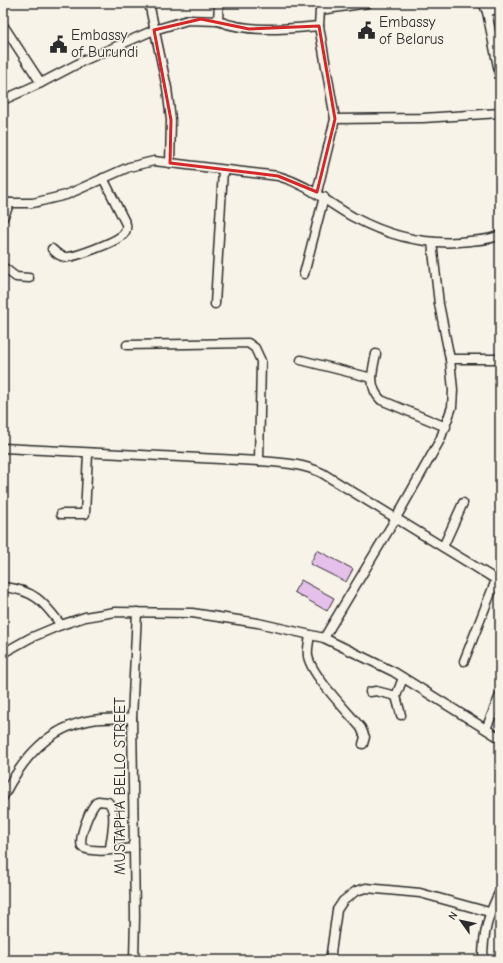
<svg xmlns="http://www.w3.org/2000/svg" width="503" height="963" viewBox="0 0 503 963" font-family="'Comic Neue',sans-serif">
<style>
.building{fill:#e4c0eb;stroke:#2b2b2b}
.lines{fill:none;stroke-linecap:round;stroke-linejoin:round}
.minor-casing{stroke:#2b2b2b;stroke-width:11}
.minor{stroke:#f7f3e8;stroke-width:8}
.marked{fill:none;stroke:#d62828;stroke-width:3;stroke-linejoin:round}
.labels{text-anchor:middle;dominant-baseline:central;stroke-width:3;stroke-linejoin:round;paint-order:stroke}
.poi-label{font-size:15px;fill:#2b2b2b;stroke:#f7f3e8;text-anchor:start}
.street-label{font-size:15px;fill:#2b2b2b;stroke:#f7f3e8}
</style>
<rect width="100%" height="100%" fill="#f7f3e8"/>
<filter id="ink" filterUnits="userSpaceOnUse"><feTurbulence type="fractalNoise" baseFrequency=".025" numOctaves="2"/><feDisplacementMap in="SourceGraphic" scale="8" xChannelSelector="R" yChannelSelector="G"/><feConvolveMatrix kernelMatrix="1 2 1 2 8 2 1 2 1" color-interpolation-filters="sRGB"/></filter>
<g filter="url(#ink)">
<!-- building -->
<g class="building">
<polygon points="317,550 353,569 346,582 310,564"/>
<polygon points="301,580 334,598 327,611 294,592"/>
</g>
<g class="lines">
<defs>
<g id="minor">
<polyline points="149,3 167,88 171,120 170,163"/>
<polyline points="483,3 487,12 500,77"/>
<polyline points="487,12 500,8"/>
<path d="M 218,21 C 250,33 285,29 319,26 L 320,10 L 368,3"/>
<polyline points="3,25 41,83"/>
<polyline points="3,100 41,83 85,60 154,30 188,20 218,21 219,3"/>
<polyline points="335,119 423,118 500,113"/>
<polyline points="317,192 335,119 319,26"/>
<path d="M 3,203 L 33,203 L 66,195 L 129,167 L 154,161 L 278,176 C 310,185 327,203 355,218 C 391,237 430,246 470,241 C 481,240 490,240 500,235"/>
<polyline points="3,218 10,203"/>
<path d="M 52,249 C 56,253 61,258 68,257 C 78,256 112,243 120,237 C 125,234 127,229 126,224 L 103,178"/>
<polyline points="3,267 16,277 29,278"/>
<polyline points="304,274 324,197"/>
<polyline points="215,304 223,170"/>
<polyline points="127,345 248,343 255,348 261,361 259,461"/>
<path d="M 376,354 C 372,371 368,387 381,400 L 446,427"/>
<polyline points="450,359 500,359"/>
<polyline points="301,360 372,378"/>
<path d="M 3,448 L 259,461 C 281,463 301,463 322,473 L 500,582"/>
<polyline points="61,514 85,514 88,454"/>
<polyline points="443,547 463,503"/>
<path d="M 3,587 C 34,590 43,601 61,625"/>
<path d="M 310,635 C 309,642 307,650 308,656 C 311,675 348,712 361,728 L 365,737 L 363,744"/>
<polyline points="324,638 396,518 440,440 452,407 453,390 450,359 439,304 432,242"/>
<polyline points="3,653 30,638 61,625 85,617 115,612 192,613 258,623 324,638 394,672 500,738"/>
<polyline points="464,661 496,580"/>
<polyline points="370,692 376,691 396,696"/>
<polyline points="401,715 396,696 403,678"/>
<polyline points="486,729 500,695"/>
<path d="M 3,797 C 22,759 48,727 92,720 C 105,718 119,719 132,718"/>
<path d="M 110,849 C 111,836 118,811 108,802 L 98,801 C 90,807 78,838 82,847 C 92,854 121,849 134,848"/>
<polyline points="134,960 135,916 132,718 137,612"/>
<polyline points="330,960 337,910 343,901 356,891 366,888 420,893 489,912"/>
<path d="M 483,960 C 483,934 488,914 500,891"/>
</g>
</defs>
<!-- minor casing -->
<use href="#minor" class="minor-casing"/>
<!-- minor -->
<use href="#minor" class="minor"/>
</g>
</g>
<!-- marked area -->
<path class="marked" d="M 201,19 L 249,29 L 319,26 L 335,119 L 317,192 L 278,176 L 170,163 L 171,120 L 154,30 Z"/>
<!-- icons -->
<defs>
<symbol id="civic-bare" viewBox="-9 -9 18 18"><path d="M-.6-6.5H3V-4.5H.6V-3L4-1V1h2V6H-6V1h2V-1L-.6-3ZM-1.2 2.5V6h2.4V2.5Z" fill="#2b2b2b" stroke="#f7f3e8" stroke-width="2.5" paint-order="stroke"/></symbol>
</defs>
<g fill-rule="evenodd">
<use href="#civic-bare" x="354" y="18" width="25" height="25"/>
<use href="#civic-bare" x="46" y="32" width="25" height="25"/>
</g>
<g class="labels">
<!-- poi labels -->
<g class="poi-label">
<text x="379" y="22">Embassy<tspan x="379" dy="17">of Belarus</tspan></text>
<text x="71" y="35">Embassy<tspan x="71" dy="17">of Burundi</tspan></text>
</g>
<!-- street labels -->
<g class="street-label">
<text transform="translate(120 786) rotate(-90)">MUSTAPHA BELLO STREET</text>
</g>
</g>
<!-- margin -->
<rect width="503" height="963" fill="none" stroke="#f7f3e8" stroke-width="16"/>
<rect x="8" y="8" width="487" height="947" fill="none" stroke="#2b2b2b" stroke-width="1.5" filter="url(#ink)"/>
<!-- north arrow -->
<g transform="translate(461 921) rotate(303)" stroke="#f7f3e8" stroke-width="3" paint-order="stroke">
<path d="M0-3L7 15L0 10L-7 15Z" fill="#2b2b2b"/>
<text y="-6" font-size="11" font-weight="bold" text-anchor="middle" fill="#2b2b2b">N</text>
</g>
</svg>
